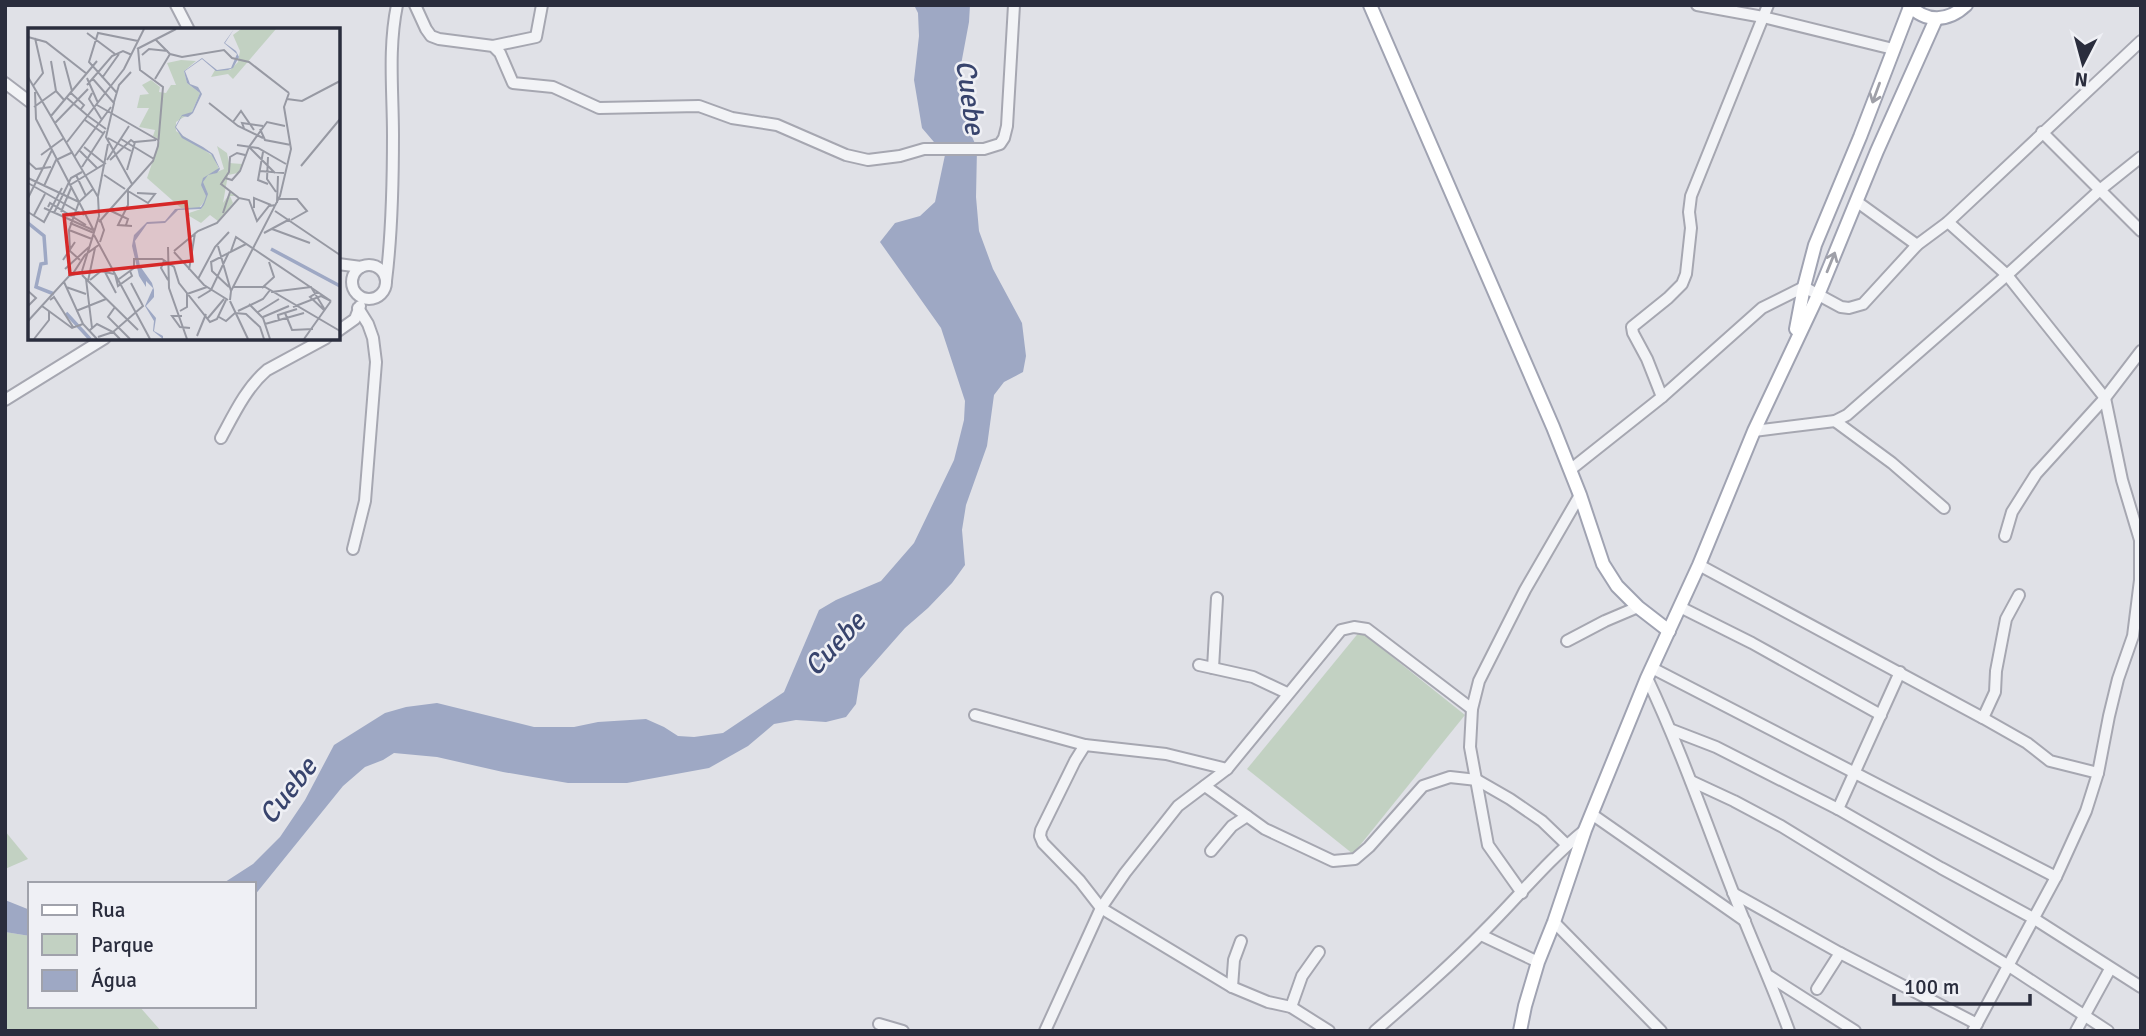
<svg xmlns="http://www.w3.org/2000/svg" width="2146" height="1036" viewBox="0 0 2146 1036" font-family="Signika,sans-serif">
<style>
.green{fill:#c2d1c2}
.water{fill:#9ea8c4}
.lines{fill:none;stroke-linecap:round;stroke-linejoin:round}
.minor-casing{stroke:#a6a7b1;stroke-width:14}
.major-casing{stroke:#a0a3b2;stroke-width:16}
.minor{stroke:#f2f3f6;stroke-width:10}
.major{stroke:#fff;stroke-width:12}
.oneway{stroke:#9fa0a8}
.labels{text-anchor:middle;dominant-baseline:central;stroke-width:5;stroke-linejoin:round;paint-order:stroke}
.water-label{font-size:28px;font-style:italic;fill:#38446d;stroke:#eff0f5}
.inset-river{fill:none;stroke:#9ea8c4;stroke-width:3.5}
.inset-road{fill:none;stroke:#9799a3;stroke-width:2}
.view{fill:#d62828;fill-opacity:0.15;stroke:#d62828;stroke-width:3.5}
.inset-edge{fill:none;stroke:#2a2d3d;stroke-width:3.5}
</style>
<rect width="100%" height="100%" fill="#e0e1e7"/>
<!-- green -->
<g class="green">
<polygon points="1360,631 1465,715 1353,854 1247,769"/>
<polygon points="5,831 28,859 5,869"/>
<polygon points="5,932 30,936 30,1006 139,1006 161,1031 5,1031"/>
</g>
<!-- water -->
<g class="water">
<polygon points="914,5 970,5 969,22 957,86 969,130 977,148 976,197 979,231 993,269 1022,323 1026,356 1023,372 1004,382 994,395 987,446 966,505 962,530 965,565 952,583 928,608 905,628 860,679 856,704 846,717 826,722 796,720 774,724 748,746 709,768 627,783 568,783 503,772 437,757 394,753 383,760 365,767 343,786 254,896 254,884 222,884 253,864 280,837 305,800 334,745 385,713 406,707 437,703 534,727 574,727 598,722 646,719 664,727 678,736 694,737 723,733 784,692 819,610 836,600 881,581 914,543 954,460 964,420 965,401 941,328 880,242 895,223 920,216 935,202 945,155 922,128 914,80 919,36 918,13"/>
<polygon points="5,900 30,910 30,936 5,932"/>
</g>
<g class="lines">
<defs>
<g id="minor">
<polyline points="176,5 189,30"/>
<polyline points="415,5 426,29 431,36 439,39 493,46 500,53 513,83 553,87 599,108 699,106 732,118 777,125 846,155 868,160 900,156 924,149 984,149 1000,144 1004,138 1007,126 1014,5"/>
<polyline points="1697,5 1763,17 1893,49"/>
<polyline points="493,46 536,37 542,5"/>
<polyline points="5,83 30,102"/>
<polyline points="2042,132 2141,231"/>
<polyline points="1856,201 1917,245"/>
<polyline points="1948,222 2007,275 2105,398 2122,480 2140,540 2140,580 2133,636 2118,679 2109,716 2098,773 2086,811 2056,877 1973,1031"/>
<polyline points="338,264 361,267"/>
<circle cx="369" cy="282" r="17"/>
<path d="M 386,281 C 392,233 393,184 393,135 C 393,91 388,49 397,5"/>
<polyline points="338,331 355,319 360,306"/>
<polyline points="1662,397 1647,359 1633,333 1632,327 1668,298 1682,284 1686,274 1691,228 1689,212 1691,196 1768,5"/>
<polyline points="5,400 105,338"/>
<polyline points="1835,421 1892,463 1944,508"/>
<polyline points="1754,431 1835,421 1847,415 2007,275 2101,189 2141,157"/>
<path d="M 221,438 C 234,414 246,388 267,370 L 326,338"/>
<polyline points="1570,470 1662,397 1762,308 1804,287 1841,307 1849,308 1863,304 1917,245 1948,222 2141,41"/>
<polyline points="2005,536 2012,512 2036,474 2105,398 2141,351"/>
<polyline points="353,549 365,501 376,362 373,338 368,324 358,308"/>
<polyline points="1699,565 1983,718 2027,743 2050,761 2098,773"/>
<polyline points="1680,607 1752,643 1881,715"/>
<polyline points="1567,641 1605,621 1638,607"/>
<polyline points="1199,665 1253,677 1287,693"/>
<polyline points="1213,668 1217,598"/>
<polyline points="1652,668 2056,877"/>
<path d="M 1647,678 C 1680,748 1705,820 1733,892 C 1751,939 1772,984 1789,1031"/>
<polyline points="975,715 1085,745 1166,754 1227,769 1178,806 1125,873 1101,908 1045,1031"/>
<polyline points="1983,718 1995,692 1996,671 2006,619 2019,595"/>
<polyline points="1672,730 1716,747 1838,809 1941,868 2033,918 2141,987"/>
<polyline points="1085,745 1075,761 1041,830 1040,836 1043,843 1080,881 1101,908 1232,987 1268,1002 1291,1007 1329,1031"/>
<polyline points="1227,769 1341,630 1354,627 1367,629 1472,709"/>
<polyline points="1691,781 1734,801 1781,826 2009,966 2108,1031"/>
<polyline points="1205,786 1247,816"/>
<polyline points="1838,809 1900,672"/>
<polyline points="1593,815 1745,921"/>
<polyline points="1211,851 1232,826 1247,816 1265,829 1333,861 1355,859 1369,847 1423,786 1450,777 1477,780 1510,799 1542,821 1567,845"/>
<polyline points="1522,893 1488,845 1470,747 1472,709 1479,681 1525,590 1580,495"/>
<polyline points="1733,893 1840,953 1977,1024"/>
<polyline points="1554,922 1661,1031"/>
<polyline points="1481,935 1538,962"/>
<polyline points="1769,976 1855,1031"/>
<polyline points="1232,987 1234,960 1241,941"/>
<polyline points="1817,989 1840,953"/>
<polyline points="1291,1007 1302,976 1319,952"/>
<polyline points="879,1024 903,1031"/>
<path d="M 1375,1031 C 1413,998 1451,965 1486,929 C 1519,896 1549,859 1585,830"/>
<polyline points="2076,1031 2110,969"/>
</g>
<g id="major">
<polyline points="1370,5 1553,427 1580,495 1603,564 1617,586 1638,607 1669,631"/>
<path d="M 1909,5 C 1926,23 1948,22 1966,5"/>
<polyline points="1796,329 1804,287 1815,245 1860,137 1910,7"/>
<polyline points="1520,1031 1525,1006 1538,962 1554,922 1585,830 1647,678 1699,565 1754,431 1818,295 1877,151 1936,19"/>
</g>
</defs>
<!-- minor casing -->
<use href="#minor" class="minor-casing"/>
<!-- major casing -->
<use href="#major" class="major-casing"/>
<!-- minor -->
<use href="#minor" class="minor"/>
<!-- major -->
<use href="#major" class="major"/>
</g>
<!-- one-way arrows -->
<defs><path id="oneway-shaft" d="M-6 0H5M1.5-3L5.5 0L1.5 3" fill="none" stroke-width="1.6" stroke-linecap="round" stroke-linejoin="round" transform="scale(1.75)"/></defs>
<g class="oneway">
<use href="#oneway-shaft" transform="translate(1876 93) rotate(110)"/>
<use href="#oneway-shaft" transform="translate(1831 262) rotate(-68)"/>
</g>
<g class="labels">
<!-- water labels -->
<g class="water-label">
<text transform="translate(970 97) rotate(82)">Cuebe</text>
<text transform="translate(835 644) rotate(-47)">Cuebe</text>
<text transform="translate(288 791) rotate(-52)">Cuebe</text>
</g>
</g>
<!-- overview -->
<g transform="translate(28 28)">
<rect width="312" height="312" fill="#e0e1e7"/>
<path d="M 213,1 L 248,1 L 205,51 L 200,46 L 183,49 L 187,42 L 202,42 L 210,34 L 212,23 L 205,7 ZM 153,32 L 168,33 L 156,43 L 159,55 L 172,65 L 164,84 L 148,94 L 148,103 L 185,128 L 191,141 L 184,146 L 196,141 L 189,118 L 199,125 L 201,135 L 214,136 L 210,145 L 200,147 L 195,175 L 202,165 L 209,168 L 202,168 L 205,175 L 190,193 L 182,187 L 173,195 L 158,186 L 173,181 L 176,174 L 171,180 L 153,180 L 119,150 L 132,112 L 125,108 L 127,102 L 111,99 L 121,80 L 109,80 L 112,67 L 121,66 L 114,57 L 123,52 L 132,59 L 131,64 L 138,65 L 143,57 L 148,57 L 139,35 Z" fill="#c2d1c2"/>
<path d="M 206,1 L 197,15 L 208,23 L 211,29 L 205,40 L 200,42 L 188,43 L 174,31 L 157,43 L 162,56 L 170,59 L 174,66 L 165,85 L 160,89 L 154,88 L 148,99 L 155,108 L 175,119 L 185,126 L 192,141 L 189,145 L 180,147 L 175,154 L 180,166 L 176,177 L 173,181 L 150,182 L 137,195 L 119,196 L 107,213 L 112,238 L 124,255 L 126,262 L 126,269 L 118,278 L 128,290 L 126,303 L 135,308 L 135,311 L 125,303 L 126,293 L 117,278 L 125,260 L 118,253 L 118,259 L 111,248 L 104,218 L 106,207 L 119,194 L 137,193 L 147,181 L 173,179 L 176,174 L 178,168 L 173,157 L 175,150 L 191,140 L 183,126 L 154,110 L 147,99 L 154,87 L 164,84 L 172,65 L 159,55 L 156,43 L 174,30 L 189,42 L 203,40 L 209,26 L 196,15 Z" fill="#9ea8c4"/>
<path class="inset-river" d="M 0,195 L 16,208 L 18,235 L 13,236 L 8,259 L 26,266M 243,221 L 312,258M 38,285 L 62,311"/>
<path class="inset-road" d="M 59,5 L 87,26M 0,9 L 18,14 L 59,46M 127,11 L 142,26 L 154,29 L 196,22 L 204,30 L 221,34 L 261,65M 109,21 L 148,1M 114,27 L 121,21 L 140,23M 23,33 L 28,63 L 37,73M 36,33 L 44,63M 0,49 L 70,169 L 71,188 L 54,243M 59,50 L 70,75M 74,50 L 91,26M 65,51 L 86,75 L 78,109 L 104,156M 127,51 L 142,26M 59,57 L 84,28 L 95,23 L 104,27M 5,58 L 15,45 L 7,10M 7,64 L 8,91 L 66,203M 43,65 L 56,77 L 53,81M 64,65 L 61,71 L 74,92M 89,65 L 61,34 L 70,5 L 110,13M 39,70 L 60,88M 259,71 L 274,73 L 312,53M 86,74 L 91,57 L 103,44M 181,75 L 210,98 L 235,110M 69,77 L 130,112M 6,79 L 28,63M 23,88 L 69,33M 60,88 L 78,101M 57,92 L 76,106M 205,94 L 213,83 L 226,102M 27,95 L 60,61M 216,100 L 214,95 L 235,98M 232,101 L 237,112 L 263,117M 80,110 L 103,123M 93,111 L 126,131M 39,114 L 96,41 L 116,1M 209,117 L 230,120 L 258,136M 56,119 L 76,135M 52,123 L 69,140M 235,124 L 230,152 L 240,156M 13,127 L 36,110M 47,128 L 83,79M 240,129 L 239,151 L 248,164M 79,132 L 101,98M 82,132 L 103,112 L 107,115M 0,134 L 8,141 L 23,139M 273,138 L 312,91M 54,139 L 77,103M 99,142 L 107,114 L 128,112M 232,143 L 256,145M 247,145 L 221,119 L 239,94 L 257,98M 48,147 L 58,168M 76,147 L 97,161M 0,150 L 51,174M 197,150 L 204,152 L 212,143 L 221,119M 0,155 L 56,187M 42,157 L 78,135M 16,158 L 28,132 L 45,124M 100,162 L 100,177 L 90,197 L 104,198M 100,163 L 120,175 L 127,166 L 109,165M 70,168 L 80,116M 0,170 L 24,122M 211,170 L 193,156 L 201,144 L 202,129 L 209,125 L 217,127M 251,171 L 269,171 L 279,183 L 263,192M 249,175 L 250,148M 20,179 L 22,175 L 58,197M 16,180 L 65,202M 226,180 L 226,170 L 243,177M 81,182 L 100,191 L 98,197M 247,183 L 312,227M 0,184 L 16,194 L 34,160M 33,184 L 43,160M 26,185 L 43,150 L 54,144M 195,185 L 202,164M 6,187 L 17,166M 71,194 L 125,133 L 130,118 L 135,59 L 112,42 L 110,20M 42,195 L 66,205M 244,201 L 282,215M 41,202 L 64,211M 236,205 L 262,191M 66,207 L 122,311M 72,214 L 76,202 L 72,191M 190,218 L 203,263M 140,219 L 141,260 L 159,311M 146,223 L 170,203 L 189,195 L 211,170 L 221,172 L 229,193 L 241,178 L 248,177M 203,223 L 208,209 L 303,273M 146,224 L 176,257 L 200,272M 35,232 L 47,214M 52,232 L 42,223 L 41,202 L 51,174 L 65,161M 136,233 L 133,240 L 140,252M 183,233 L 184,243 L 201,259M 183,234 L 218,216M 37,241 L 61,219M 161,242 L 167,205M 77,244 L 88,265M 87,246 L 90,258 L 104,248 L 102,243M 44,247 L 57,227 L 72,216M 54,247 L 110,302M 58,251 L 64,300M 91,251 L 106,240 L 106,231 L 134,231 L 146,239 L 151,255 L 182,294 L 189,291 L 198,272M 170,251 L 187,219 L 201,204M 62,252 L 73,243 L 86,246M 60,253 L 67,220M 36,254 L 55,296 L 69,311M 38,259 L 58,266M 205,259 L 237,259 L 312,303M 234,260 L 246,249 L 241,234M 0,263 L 8,270 L 0,278M 243,264 L 283,259 L 297,282M 290,264 L 282,269 L 296,282M 170,270 L 183,262 L 201,224M 22,272 L 26,269 L 45,299M 202,272 L 203,263 L 252,168 L 263,121 L 256,79 L 261,65M 202,273 L 220,311M 221,276 L 235,290 L 242,311M 14,278 L 44,300 L 55,296M 87,279 L 80,289 L 102,311M 265,279 L 293,268 L 303,273M 48,283 L 78,271M 152,283 L 159,279 L 159,266 L 179,259M 210,283 L 235,271 L 242,262M 230,284 L 251,271M 257,285 L 264,302 L 285,301M 154,288 L 144,288 L 152,299 L 162,300M 191,289 L 198,293 L 207,285 L 218,286 L 232,299 L 236,311M 235,289 L 261,278M 180,290 L 196,271M 0,293 L 41,248 L 53,244M 251,293 L 250,287 L 269,281M 237,296 L 276,285M 62,302 L 69,296 L 85,304 L 70,309M 169,308 L 178,286M 6,311 L 21,292 L 21,283M 92,311 L 85,304 L 115,278 L 103,255M 276,311 L 303,273"/>
<path class="view" d="M 158,174 L 164,233 L 42,246 L 36,187 Z"/>
<rect width="312" height="312" class="inset-edge"/>
</g>
<!-- border -->
<rect width="2146" height="1036" fill="none" stroke="#2a2d3d" stroke-width="14"/>
<!-- legend -->
<rect x="28" y="882" width="228" height="126" fill="#eff0f5" stroke="#a0a2ab" stroke-width="2"/>
<rect x="42" y="905" width="35" height="10" fill="#ffffff" stroke="#a0a2ab" stroke-width="2"/>
<text x="91" y="917" font-size="21" fill="#2a2d3d">Rua</text>
<rect x="42" y="934" width="35" height="21" fill="#c2d1c2" stroke="#a0a2ab" stroke-width="2"/>
<text x="91" y="952" font-size="21" fill="#2a2d3d">Parque</text>
<rect x="42" y="970" width="35" height="21" fill="#9ea8c4" stroke="#a0a2ab" stroke-width="2"/>
<text x="91" y="987" font-size="21" fill="#2a2d3d">Água</text>
<!-- north arrow -->
<g transform="translate(2083 63) rotate(186)" stroke="#eff0f5" stroke-width="5" paint-order="stroke">
<path d="M0-5L12 26L0 18L-12 26Z" fill="#2a2d3d"/>
<text y="-10" font-size="19" font-weight="bold" text-anchor="middle" fill="#2a2d3d">N</text>
</g>
<!-- scale -->
<path d="M1894 994v10h136v-10" fill="none" stroke="#2a2d3d" stroke-width="3.5"/>
<text x="1904" y="994" font-size="21" fill="#2a2d3d" stroke="#eff0f5" stroke-width="5" paint-order="stroke">100 m</text>
</svg>
